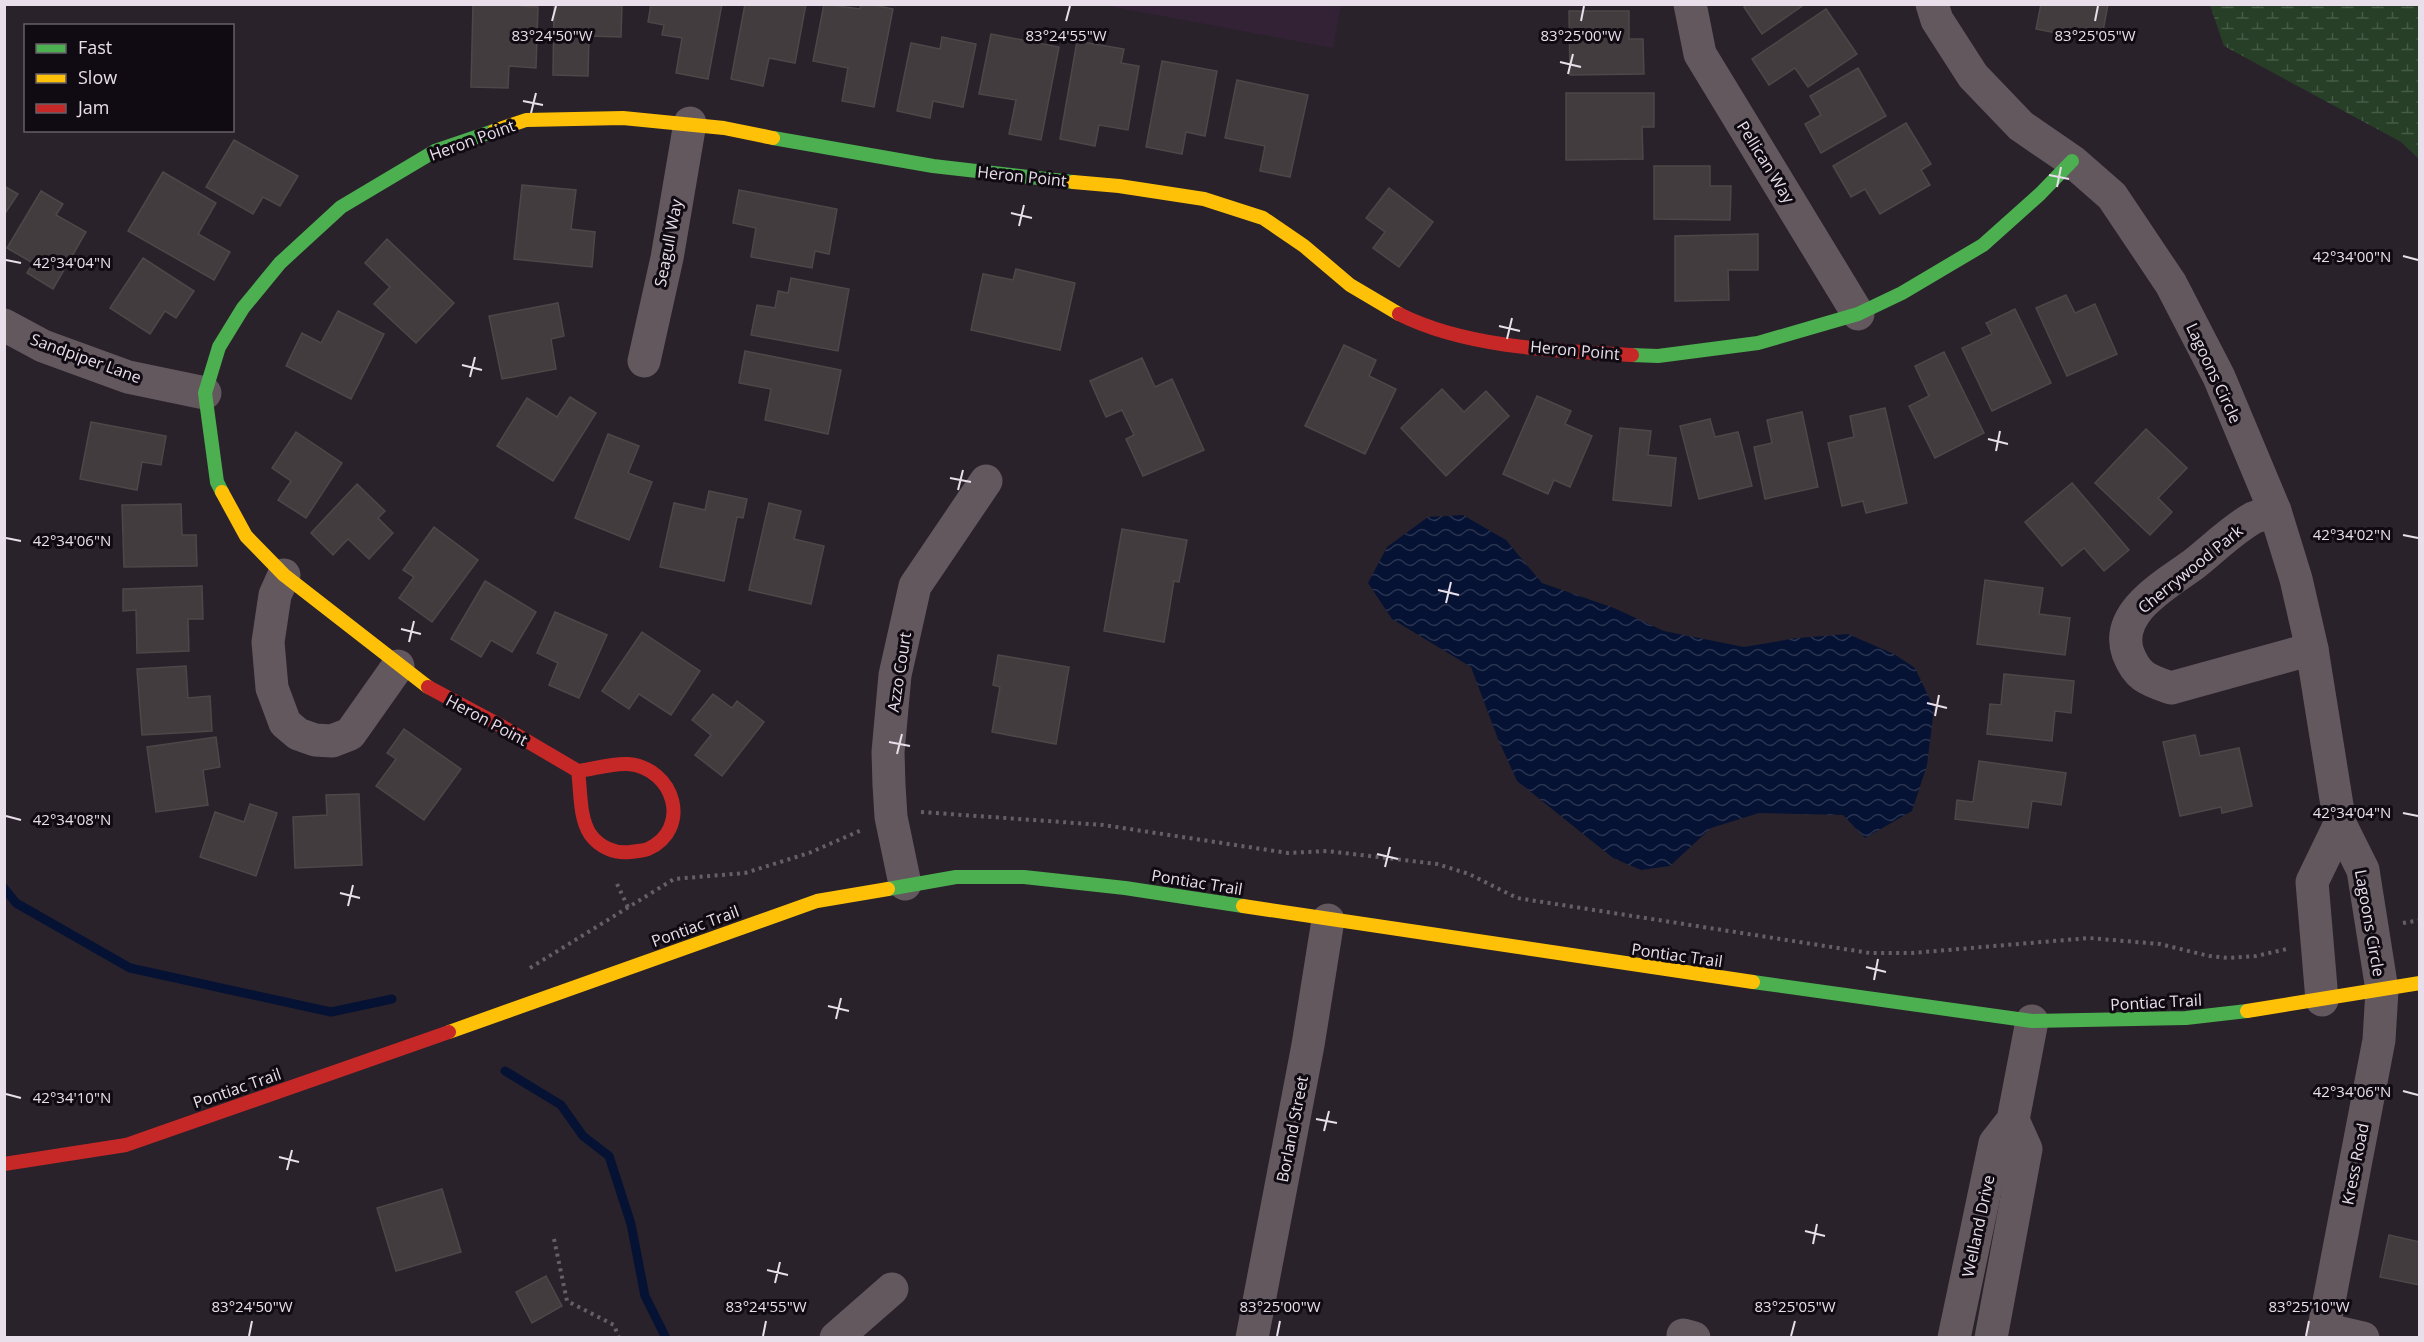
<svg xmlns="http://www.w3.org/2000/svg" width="2424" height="1342" viewBox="0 0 2424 1342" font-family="'Open Sans',sans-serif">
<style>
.built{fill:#332236}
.wetland{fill:url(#wetland-marsh)}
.water{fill:url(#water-waves)}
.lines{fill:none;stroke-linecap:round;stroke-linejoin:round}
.stream{stroke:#061233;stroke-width:9}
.building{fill:#433c3e;stroke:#4d4748;stroke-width:1.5}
.path{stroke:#685e66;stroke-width:4;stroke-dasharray:3 4.5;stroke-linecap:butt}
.street{stroke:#64585f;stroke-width:33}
.fast{stroke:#4caf50;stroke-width:14}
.slow{stroke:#ffc107;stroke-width:14}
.jam{stroke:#c62828;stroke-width:14}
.ticks{fill:none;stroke:#e8dfea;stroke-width:2}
.labels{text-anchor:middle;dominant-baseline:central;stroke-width:6;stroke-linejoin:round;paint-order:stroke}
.street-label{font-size:16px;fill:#e8dfea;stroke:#100a12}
.ticks-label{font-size:15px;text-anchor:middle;fill:#e8dfea;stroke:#100a12;stroke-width:6;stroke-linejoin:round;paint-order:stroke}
</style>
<defs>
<pattern id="wetland-marsh" width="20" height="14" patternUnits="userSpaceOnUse" patternTransform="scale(1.5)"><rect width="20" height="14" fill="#273f26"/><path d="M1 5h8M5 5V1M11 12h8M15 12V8" fill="none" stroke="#465a46"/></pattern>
<pattern id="water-waves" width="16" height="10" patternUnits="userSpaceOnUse" patternTransform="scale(1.5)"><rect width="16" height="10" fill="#061233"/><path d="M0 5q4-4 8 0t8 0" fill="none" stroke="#2a3451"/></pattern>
</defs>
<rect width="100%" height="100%" fill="#29222a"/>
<!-- built -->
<polygon class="built" points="1103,5 1341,5 1333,48"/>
<!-- wetland -->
<polygon class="wetland" points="2210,5 2419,5 2419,159 2401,142 2224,46"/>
<!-- water -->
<polygon class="water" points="1463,515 1506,540 1542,583 1614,608 1664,631 1744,647 1797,638 1848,634 1894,654 1915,668 1934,708 1927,765 1912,811 1865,838 1843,815 1759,813 1711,828 1670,866 1641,870 1613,858 1517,781 1498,739 1471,667 1392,619 1368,583 1387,547 1428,517"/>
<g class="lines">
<!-- stream -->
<g class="stream">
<polyline points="4,888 16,903 130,968 331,1012 392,999"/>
<polyline points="505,1071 561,1105 583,1136 609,1156 631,1224 645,1296 666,1338"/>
</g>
</g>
<!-- building -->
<g class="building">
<polygon points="473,4 521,4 521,6 538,7 536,68 509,66 508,88 471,87"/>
<polygon points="554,4 622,4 621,37 589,36 588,76 553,75"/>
<polygon points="651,4 722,4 708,79 676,73 682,38 662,35 664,25 648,22"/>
<polygon points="745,4 806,4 795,63 769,58 763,86 731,79"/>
<polygon points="824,4 860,9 861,4 870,4 893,9 874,107 842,101 848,68 813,61"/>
<polygon points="1747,4 1805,4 1762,34 1744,7"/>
<polygon points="2041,4 2108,4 2101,42 2036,29"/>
<polygon points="1826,9 1857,54 1808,87 1795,68 1769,85 1752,59"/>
<polygon points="1569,11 1629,11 1629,39 1643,39 1644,74 1570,75"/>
<polygon points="991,34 1059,47 1041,140 1009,134 1016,100 979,94"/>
<polygon points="942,37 976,44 963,107 933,101 930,118 897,111 911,43 940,49"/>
<polygon points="1077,41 1124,49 1121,63 1139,66 1128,130 1099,125 1095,146 1060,139"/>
<polygon points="1162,61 1217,71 1205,136 1186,132 1182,154 1146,147"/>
<polygon points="1858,68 1886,116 1821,153 1805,124 1821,115 1810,96"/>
<polygon points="1237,80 1308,95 1290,177 1260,171 1265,146 1225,138"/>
<polygon points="1566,93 1654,93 1654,127 1642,127 1643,159 1566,160"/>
<polygon points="1906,123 1931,164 1921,170 1930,185 1880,214 1865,189 1851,197 1833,166"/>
<polygon points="234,140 298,176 280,206 263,197 253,214 206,187"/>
<polygon points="1654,166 1710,166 1710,186 1731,186 1730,220 1654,219"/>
<polygon points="163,172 216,203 198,234 230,252 214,280 128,231"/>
<polygon points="522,185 576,190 571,229 595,232 592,267 514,259"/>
<polygon points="4,186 18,194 4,215"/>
<polygon points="1389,188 1433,222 1399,267 1373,248 1385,232 1366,218"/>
<polygon points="739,190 837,209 829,254 815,251 812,268 751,257 756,228 733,223"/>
<polygon points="41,191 63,204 56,215 86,232 53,289 27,273 33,263 7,248"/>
<polygon points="1758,234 1758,270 1728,270 1729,300 1675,301 1675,236"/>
<polygon points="387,239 454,303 416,343 374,304 390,287 365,263"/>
<polygon points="143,258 194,291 176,318 165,311 150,334 110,308"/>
<polygon points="1016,269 1075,283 1060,350 971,330 983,274 1013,280"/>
<polygon points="791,278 849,289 838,351 751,335 757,305 775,308 778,291 788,293"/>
<polygon points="2066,295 2075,313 2095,304 2117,354 2067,376 2036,308"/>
<polygon points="558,303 564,336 551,339 556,369 502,379 489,316"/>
<polygon points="2015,309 2051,383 1992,411 1962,348 1992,334 1986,323"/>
<polygon points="338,311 384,334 351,399 286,366 302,333 321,343"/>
<polygon points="1344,345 1376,360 1369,376 1396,389 1365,454 1305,426"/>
<polygon points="745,351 841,370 828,434 765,420 771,389 739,383"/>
<polygon points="1944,352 1984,433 1935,458 1909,406 1929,396 1915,366"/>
<polygon points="1142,358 1155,387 1172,379 1204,450 1143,476 1126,439 1134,435 1122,410 1106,417 1090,381"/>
<polygon points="1442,389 1464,412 1486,391 1509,416 1446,476 1401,428"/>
<polygon points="1537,396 1571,411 1565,424 1592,436 1570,487 1554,480 1548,494 1503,474"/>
<polygon points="570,397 596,413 553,481 497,446 527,398 557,417"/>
<polygon points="1885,408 1907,503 1866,513 1863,501 1842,506 1828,443 1854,437 1850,416"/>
<polygon points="1802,412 1818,487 1765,499 1754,447 1772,443 1767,420"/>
<polygon points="1710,419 1715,437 1738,432 1752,486 1699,499 1680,426"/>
<polygon points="91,422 166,436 161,465 142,462 137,490 80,479"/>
<polygon points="1620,428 1651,431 1648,455 1676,458 1671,506 1613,500"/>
<polygon points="2146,429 2187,468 2158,498 2172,512 2150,535 2095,483"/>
<polygon points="296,432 342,463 306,518 278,500 291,481 272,468"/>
<polygon points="608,434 639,446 628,473 652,482 629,540 575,518"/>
<polygon points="2072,483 2129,550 2104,571 2084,548 2062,566 2025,522"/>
<polygon points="357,484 385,511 378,518 393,533 369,559 348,539 333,555 311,533"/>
<polygon points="709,491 747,499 743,518 737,517 724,581 660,567 674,503 705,510"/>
<polygon points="769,503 801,511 794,539 824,546 811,604 749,590"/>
<polygon points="181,504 182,535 196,535 197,566 124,567 122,505"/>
<polygon points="434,527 478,560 432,622 399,598 414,577 403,570"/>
<polygon points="1122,529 1187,540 1179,582 1174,581 1164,642 1104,631"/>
<polygon points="1985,580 2043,588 2039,614 2070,618 2065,655 1977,644"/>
<polygon points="485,581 536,612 512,652 491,640 481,657 451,639"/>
<polygon points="202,586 203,619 188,619 189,651 137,653 136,610 123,611 123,589"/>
<polygon points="555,612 607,635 579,698 549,685 558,663 537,653"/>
<polygon points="642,632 700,671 671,715 639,694 629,709 602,691"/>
<polygon points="998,655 1069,667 1056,744 992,732 1000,687 993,685"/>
<polygon points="186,666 188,698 210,696 212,731 142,735 137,669"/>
<polygon points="2004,674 2074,681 2071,713 2055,711 2052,741 1987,734 1990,704 2001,705"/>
<polygon points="713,694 732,708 737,701 764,722 722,776 695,755 711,735 692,720"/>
<polygon points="404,729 461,769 424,820 376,786 396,759 387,753"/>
<polygon points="2195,735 2200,756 2239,748 2252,806 2222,813 2221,807 2180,816 2163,742"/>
<polygon points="216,737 220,767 203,770 208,805 156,812 147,747"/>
<polygon points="1979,761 2066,773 2061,805 2032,801 2028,828 1955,819 1957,800 1973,802"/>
<polygon points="359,794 362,865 295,868 293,817 327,815 326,795"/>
<polygon points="250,804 277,813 256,876 200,857 215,812 244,822"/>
<polygon points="442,1189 461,1252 396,1271 377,1208"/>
<polygon points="2389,1235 2420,1242 2420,1285 2380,1277"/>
<polygon points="546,1276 562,1306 532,1323 516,1292"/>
</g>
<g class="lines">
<!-- path -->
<g class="path">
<polyline points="921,812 1103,825 1288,853 1327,851 1437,864 1469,874 1517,898 1870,953 1912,953 2089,938 2160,944 2209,956 2229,958 2256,956 2287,949"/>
<polyline points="617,884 628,907"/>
<polyline points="2403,923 2420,920"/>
<polyline points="530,968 674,879 745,873 809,853 864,829"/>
<polyline points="554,1239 567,1301 614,1325 619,1338"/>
</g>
<!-- street -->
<g class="street">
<polyline points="1690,4 1700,54 1858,314"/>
<polyline points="1932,4 1937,20 1973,76 2021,126 2072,161 2112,196 2171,284 2219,377 2275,511 2296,579 2312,649 2340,824 2363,870 2382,990 2379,1040 2322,1338"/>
<polyline points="4,325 43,346 128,377 205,393"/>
<polyline points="644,361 667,258 690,123"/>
<path d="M 2275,511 C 2268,514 2259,515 2253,518 C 2232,530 2213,549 2194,564 C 2167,584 2114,612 2128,653 C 2137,677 2148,680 2171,688 L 2312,649"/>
<polyline points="284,575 275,595 268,642 272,688 285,723 298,734 315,740 332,741 350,734 398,666"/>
<polyline points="905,884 891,817 889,785 888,752 895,675 915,586 986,481"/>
<polyline points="2322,1000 2312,882 2340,824"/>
<polyline points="2324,1329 2363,1338"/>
<polyline points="1683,1335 1694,1338"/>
<polyline points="836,1338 892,1289"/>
<polyline points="1252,1338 1308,1045 1328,920"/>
<polyline points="1954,1338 1995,1143 2013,1120 2032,1021"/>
<polyline points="1991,1338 2026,1149 2013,1120"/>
</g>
<!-- fast -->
<g class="fast">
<polyline points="773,138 933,166 1073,182"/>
<polyline points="1632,355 1658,356 1758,343 1858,314 1902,293 1983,245 2040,194 2072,161"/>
<polyline points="222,492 217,482 205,393 219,347 243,308 280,263 341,207 435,151 494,131"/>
<polyline points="888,889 956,877 1024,877 1125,888 1243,906"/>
<polyline points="1753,982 2032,1021 2186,1018 2247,1011"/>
</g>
<!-- slow -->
<g class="slow">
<polyline points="494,131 526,120 623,118 724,128 773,138"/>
<polyline points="1073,182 1119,186 1204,199 1263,218 1304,246 1350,285 1399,314"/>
<polyline points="222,492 246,536 284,575 428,687"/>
<polyline points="1243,906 1753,982"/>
<polyline points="2247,1011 2420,983"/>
<polyline points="449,1032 817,901 888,889"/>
</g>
<!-- jam -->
<g class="jam">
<path d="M 1399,314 C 1466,348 1558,351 1632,355"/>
<path d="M 428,687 L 503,727 L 578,771 C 581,791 579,817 590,834 C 599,847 615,854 630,852 C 636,851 643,851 648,849 C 692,829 675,768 628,764 C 612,763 594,769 578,771"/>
<polyline points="4,1164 126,1145 449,1032"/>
</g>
</g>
<!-- ticks -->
<path class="ticks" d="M 552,21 L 556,6M 1066,21 L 1070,6M 1581,21 L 1584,6M 2095,21 L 2098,6M 1560,62 L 1581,67M 1568,74 L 1573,54M 523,101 L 543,105M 531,113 L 536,93M 2049,175 L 2069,179M 2057,187 L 2061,167M 1011,213 L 1032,218M 1019,226 L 1024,205M 2403,256 L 2418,260M 6,260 L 21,263M 1499,326 L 1520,331M 1507,339 L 1512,318M 462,365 L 482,370M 470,377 L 475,357M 1988,439 L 2008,444M 1996,451 L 2000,431M 950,478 L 971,482M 958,490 L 963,470M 2403,535 L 2418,538M 6,538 L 21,541M 1438,590 L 1459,595M 1446,603 L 1451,582M 401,629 L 421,634M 409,642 L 414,621M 1927,703 L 1947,708M 1935,716 L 1939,695M 889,742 L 910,746M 897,754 L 902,734M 2403,813 L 2418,816M 6,816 L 21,820M 1377,854 L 1398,859M 1385,867 L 1390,847M 340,893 L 360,898M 348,906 L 353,885M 1866,967 L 1886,972M 1874,980 L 1878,959M 828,1006 L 849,1011M 836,1019 L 841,998M 2403,1091 L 2418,1095M 6,1094 L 21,1098M 1316,1119 L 1337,1123M 1324,1131 L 1329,1111M 279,1157 L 299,1162M 287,1170 L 292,1150M 1805,1231 L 1825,1236M 1813,1244 L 1817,1224M 767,1270 L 788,1275M 775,1283 L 780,1262M 249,1336 L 252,1321M 763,1336 L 766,1321M 1277,1336 L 1280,1321M 1791,1336 L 1795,1321M 2306,1336 L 2309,1321"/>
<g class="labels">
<!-- street labels -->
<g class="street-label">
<text transform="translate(472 140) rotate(-20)">Heron Point</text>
<text transform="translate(1766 162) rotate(58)">Pellican Way</text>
<text transform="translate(1022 176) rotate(6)">Heron Point</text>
<text transform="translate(668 243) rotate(-79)">Seagull Way</text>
<text transform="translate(1575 350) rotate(5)">Heron Point</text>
<text transform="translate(86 358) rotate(20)">Sandpiper Lane</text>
<text transform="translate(2214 373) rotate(65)">Lagoons Circle</text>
<text transform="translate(2190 569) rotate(-39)">Cherrywood Park</text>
<text transform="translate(899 672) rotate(-81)">Azzo Court</text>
<text transform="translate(487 720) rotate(28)">Heron Point</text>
<text transform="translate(1197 882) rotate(9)">Pontiac Trail</text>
<text transform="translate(2370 923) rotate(80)">Lagoons Circle</text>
<text transform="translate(695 926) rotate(-20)">Pontiac Trail</text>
<text transform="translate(1677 955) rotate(8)">Pontiac Trail</text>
<text transform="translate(2156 1002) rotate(-3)">Pontiac Trail</text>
<text transform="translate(237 1088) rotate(-19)">Pontiac Trail</text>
<text transform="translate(1292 1129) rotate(-79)">Borland Street</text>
<text transform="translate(2355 1164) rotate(-79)">Kress Road</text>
<text transform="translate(1978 1226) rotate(-78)">Welland Drive</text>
</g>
</g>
<g class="ticks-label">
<text x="552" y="41">83°24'50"W</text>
<text x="1066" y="41">83°24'55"W</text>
<text x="1581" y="41">83°25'00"W</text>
<text x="2095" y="41">83°25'05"W</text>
<text x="2352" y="262">42°34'00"N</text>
<text x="72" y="268">42°34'04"N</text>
<text x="2352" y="540">42°34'02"N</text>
<text x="72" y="546">42°34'06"N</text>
<text x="2352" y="818">42°34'04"N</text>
<text x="72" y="825">42°34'08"N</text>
<text x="2352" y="1097">42°34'06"N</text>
<text x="72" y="1103">42°34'10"N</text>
<text x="252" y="1312">83°24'50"W</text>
<text x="766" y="1312">83°24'55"W</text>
<text x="1280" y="1312">83°25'00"W</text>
<text x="1795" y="1312">83°25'05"W</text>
<text x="2309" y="1312">83°25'10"W</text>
</g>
<!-- border -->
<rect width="2424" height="1342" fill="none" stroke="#e8dfea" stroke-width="12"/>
<!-- legend -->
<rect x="24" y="24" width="210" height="108" fill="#100a12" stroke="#665f68" stroke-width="1.5"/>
<rect x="36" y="44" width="30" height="9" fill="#4caf50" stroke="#665f68" stroke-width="1.5"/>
<text x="78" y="54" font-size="18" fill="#e8dfea">Fast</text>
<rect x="36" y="74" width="30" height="9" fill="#ffc107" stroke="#665f68" stroke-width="1.5"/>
<text x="78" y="84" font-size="18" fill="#e8dfea">Slow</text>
<rect x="36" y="104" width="30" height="9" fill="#c62828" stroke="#665f68" stroke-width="1.5"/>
<text x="78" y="114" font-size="18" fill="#e8dfea">Jam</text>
</svg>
